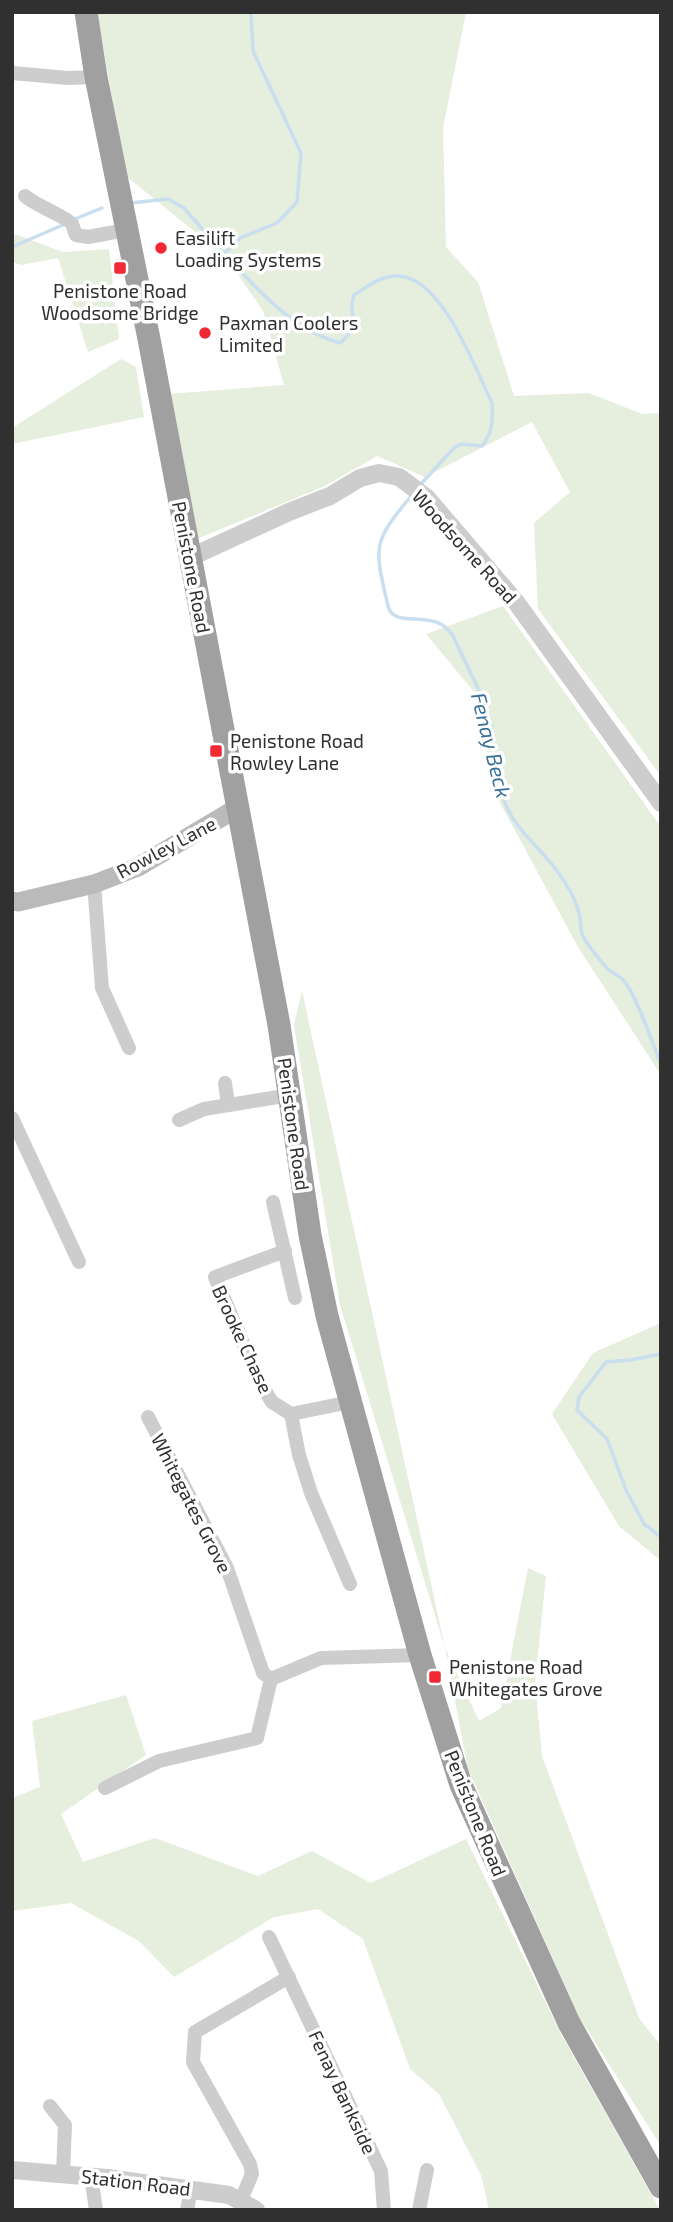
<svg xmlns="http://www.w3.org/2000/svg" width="673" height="2222" viewBox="0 0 673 2222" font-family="'Exo 2',sans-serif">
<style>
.green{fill:#e6eedd}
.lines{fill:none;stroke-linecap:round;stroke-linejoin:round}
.stream{stroke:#c9dfef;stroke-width:3.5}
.minor{stroke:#cdcdcd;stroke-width:14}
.tertiary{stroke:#cdcdcd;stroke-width:18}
.secondary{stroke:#bababa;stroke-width:19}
.trunk{stroke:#a0a0a0;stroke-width:23}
.poi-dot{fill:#f12934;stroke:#fff;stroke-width:2.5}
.labels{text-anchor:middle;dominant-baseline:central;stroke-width:7;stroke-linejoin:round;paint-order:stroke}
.poi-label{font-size:19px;fill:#303030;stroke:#fff;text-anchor:start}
.street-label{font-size:19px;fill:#303030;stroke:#fff}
.water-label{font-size:21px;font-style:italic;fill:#387198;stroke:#fff}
</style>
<rect width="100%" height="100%" fill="#fff"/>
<!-- green -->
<g class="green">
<polygon points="97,12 466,12 443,128 446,247 478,282 514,396 589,393 642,414 661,413 661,776 538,609 534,523 570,492 532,422 425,477 377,456 325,486 197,539 169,394 284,385 263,311 226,257 126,176"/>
<polygon points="12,235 18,235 63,252 109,249 119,339 88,352 58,258 21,265 12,262"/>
<polygon points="121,359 136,367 144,417 12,444 12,428"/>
<polygon points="503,606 661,827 661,1075 578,947 498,799 474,692 426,634"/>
<polygon points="302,991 445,1648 479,1721 501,1708 528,1568 546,1576 535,1683 542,1756 639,2018 661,2046 661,2146 579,2017 468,1769 445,1648 340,1305 294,1025"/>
<polygon points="661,1323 661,1561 619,1526 552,1414 593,1353"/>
<polygon points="126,1695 146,1755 61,1814 83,1862 155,1838 258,1876 312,1851 371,1883 466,1839 561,2034 660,2210 489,2210 481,2175 439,2094 410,2069 363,1939 318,1909 274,1917 174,1977 139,1941 71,1903 12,1911 12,1798 40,1787 32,1721"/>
</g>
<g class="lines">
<!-- stream -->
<g class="stream">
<path d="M 251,12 L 253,51 L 301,153 L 297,202 L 277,223 L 240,238 L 224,254 C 258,289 291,330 340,343 C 365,322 346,320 354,295 C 368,286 382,275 398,276 C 442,277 475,368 492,403 C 493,420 493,432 482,446 L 461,444 L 454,448 L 419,486"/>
<polyline points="131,203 168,199 184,208 224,254"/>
<polyline points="75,219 102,208"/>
<polyline points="12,247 65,224"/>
<path d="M 412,495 C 372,543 374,546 388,606 C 395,633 439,602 456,642 C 468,670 484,695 491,725 C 498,750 496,778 505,803 C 515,830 541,848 557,871 C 567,884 575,897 579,913 C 581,919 580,927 582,934 C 587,945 599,959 607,968 C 612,973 620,976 624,981 C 636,994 653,1045 661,1064"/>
<polyline points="661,1354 630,1360 606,1362 579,1397 577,1410 607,1439 626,1490 644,1524 661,1537"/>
</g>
<!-- minor -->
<g class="minor">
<polyline points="12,73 68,78 96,77"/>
<path d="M 25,196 C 35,205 68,218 72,224 C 74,228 74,232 76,235 L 88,237 L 126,230"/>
<polyline points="94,884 102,988 129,1048"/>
<polyline points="225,1083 228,1105"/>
<polyline points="12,1118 79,1262"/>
<polyline points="179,1120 204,1109 290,1095"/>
<polyline points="273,1202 295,1298"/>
<polyline points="285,1251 215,1277 259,1381 272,1402 291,1414 350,1402"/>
<polyline points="291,1414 299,1455 311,1493 350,1584"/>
<polyline points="148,1417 227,1568 263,1673 271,1679 321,1658 420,1655"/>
<polyline points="105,1788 159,1761 257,1738 271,1679"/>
<polyline points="269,1937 381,2171 384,2210"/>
<polyline points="50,2106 65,2125 63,2174"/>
<polyline points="91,2176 96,2210"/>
<polyline points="241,2200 252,2174 250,2164 193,2062 195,2032 289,1977"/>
<polyline points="187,2210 191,2189"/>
<polyline points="419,2210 427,2170"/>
</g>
<!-- tertiary -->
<g class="tertiary">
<polyline points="191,557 289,512 330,496 360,478 379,473 399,477 427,498 516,602 661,803"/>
<polyline points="12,2170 107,2178 229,2195 256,2210"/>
</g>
<!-- secondary -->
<polyline class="secondary" points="12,901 18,902 94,884 138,867 237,808"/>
<!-- trunk -->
<polyline class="trunk" points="86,12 96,77 149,339 279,1025 310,1235 327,1316 420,1655 461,1785 569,2023 661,2187"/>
</g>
<!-- markers -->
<g class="poi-dot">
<circle cx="161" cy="248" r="7"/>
<rect x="113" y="261" width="14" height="14" rx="3.5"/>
<circle cx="205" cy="333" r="7"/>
<rect x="209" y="744" width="14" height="14" rx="3.5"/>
<rect x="428" y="1670" width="14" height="14" rx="3.5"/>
</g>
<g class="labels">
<!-- poi labels -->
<g class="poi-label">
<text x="175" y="237">Easilift<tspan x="175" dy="22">Loading Systems</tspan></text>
<text x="120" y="290" text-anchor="middle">Penistone Road<tspan x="120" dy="22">Woodsome Bridge</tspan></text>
<text x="219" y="322">Paxman Coolers<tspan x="219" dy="22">Limited</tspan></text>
<text x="230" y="740">Penistone Road<tspan x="230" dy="22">Rowley Lane</tspan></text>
<text x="449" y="1666">Penistone Road<tspan x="449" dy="22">Whitegates Grove</tspan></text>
</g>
<!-- street labels -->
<g class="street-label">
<text transform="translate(465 546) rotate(48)">Woodsome Road</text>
<text transform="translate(192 567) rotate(79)">Penistone Road</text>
<text transform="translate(166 847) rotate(-28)">Rowley Lane</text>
<text transform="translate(294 1124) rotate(82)">Penistone Road</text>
<text transform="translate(243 1339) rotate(65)">Brooke Chase</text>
<text transform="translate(192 1503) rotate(63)">Whitegates Grove</text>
<text transform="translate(476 1813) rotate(68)">Penistone Road</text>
<text transform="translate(343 2092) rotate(65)">Fenay Bankside</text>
<text transform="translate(136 2182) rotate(7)">Station Road</text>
</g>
<!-- water labels -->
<g class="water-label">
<text transform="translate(492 745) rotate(76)">Fenay Beck</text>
</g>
</g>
<!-- border -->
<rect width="673" height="2222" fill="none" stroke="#303030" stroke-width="28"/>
</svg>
